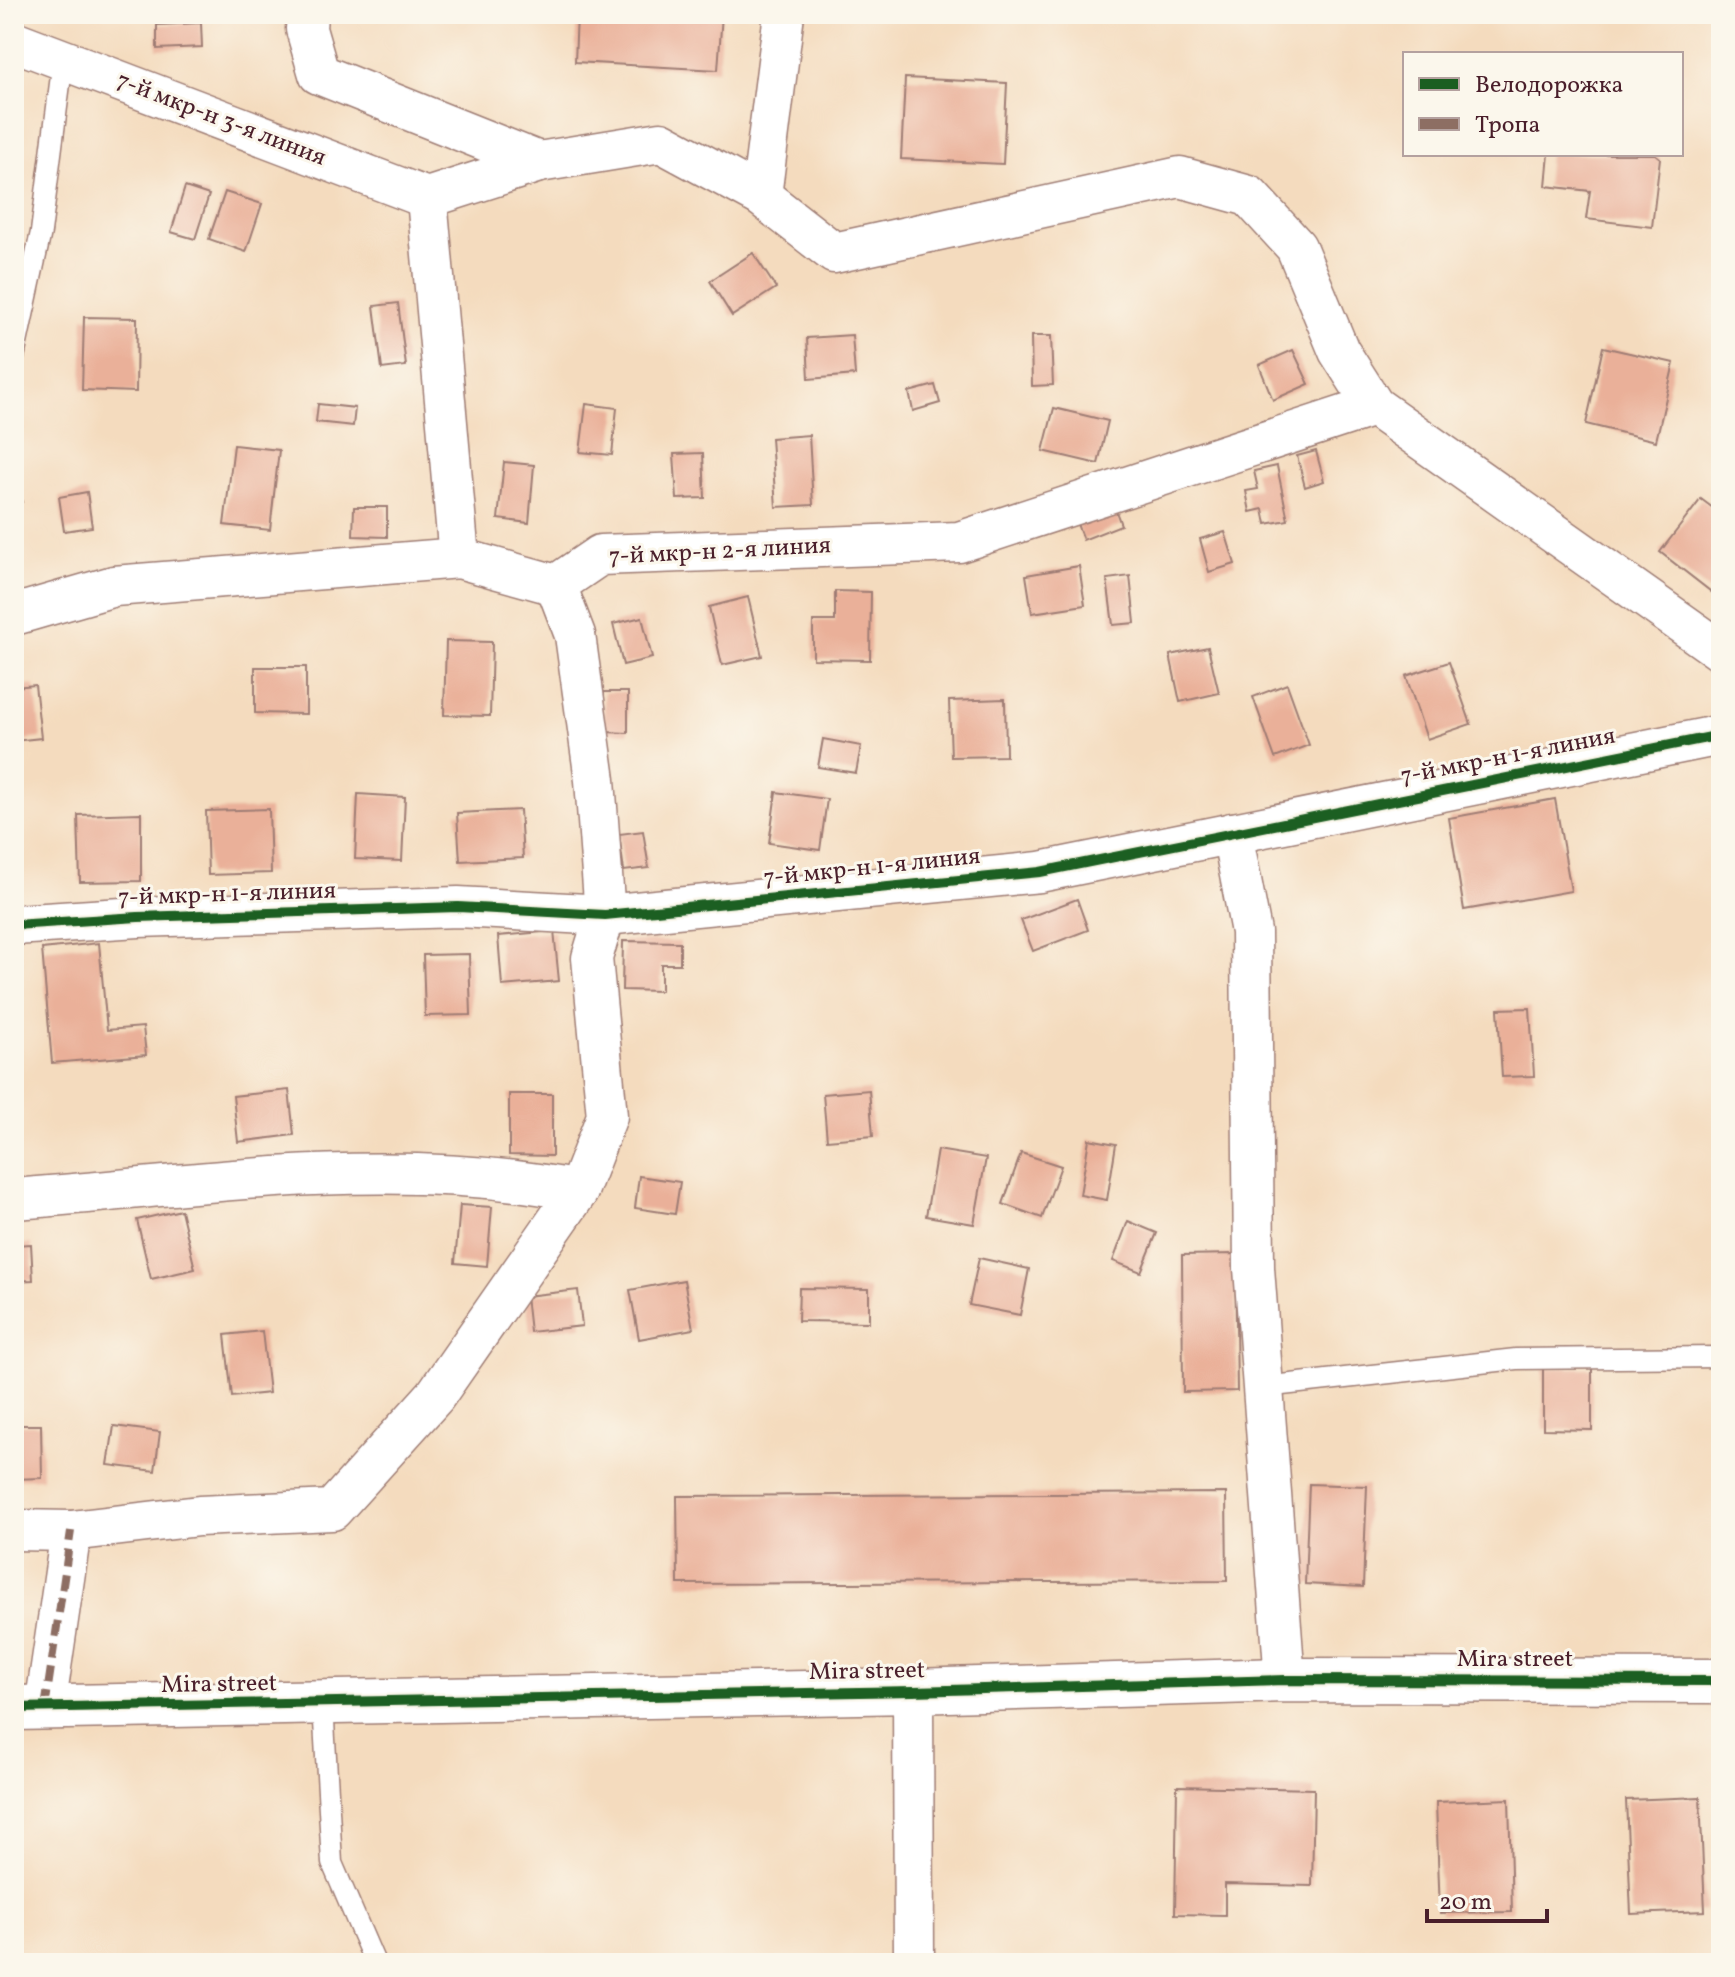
<svg xmlns="http://www.w3.org/2000/svg" width="1735" height="1977" viewBox="0 0 1735 1977" font-family="Vollkorn,serif">
<style>
.building{fill:#eab099}
.lines{fill:none;stroke-linecap:round;stroke-linejoin:round}
.lane-casing{stroke:#9f7d74;stroke-width:23}
.street-casing{stroke:#9f7d74;stroke-width:43}
.secondary-casing{stroke:#9f7d74;stroke-width:47}
.lane{stroke:#fff;stroke-width:20}
.street{stroke:#fff;stroke-width:40}
.secondary{stroke:#fff;stroke-width:44}
.quiet{stroke:#8d6e63;stroke-width:8;stroke-dasharray:16 8;stroke-linecap:butt}
.cycleway-casing{stroke:#fbf7ec;stroke-width:15}
.cycleway{stroke:#1b5e20;stroke-width:10}
.labels{text-anchor:middle;dominant-baseline:central;stroke-width:6;stroke-linejoin:round;paint-order:stroke}
.street-label{font-size:24px;fill:#4a1f2b;stroke:#fbf7ec}
</style>
<rect width="100%" height="100%" fill="#fbf7ec"/>
<filter id="ink" filterUnits="userSpaceOnUse"><feTurbulence type="fractalNoise" baseFrequency=".0125" numOctaves="2"/><feDisplacementMap in="SourceGraphic" scale="16" xChannelSelector="R" yChannelSelector="G"/><feConvolveMatrix kernelMatrix="1 2 1 2 8 2 1 2 1" color-interpolation-filters="sRGB"/></filter>
<filter id="wash" filterUnits="userSpaceOnUse"><feTurbulence type="fractalNoise" baseFrequency=".006" numOctaves="4" result="noise"/><feDisplacementMap in="SourceGraphic" scale="32" xChannelSelector="R" yChannelSelector="G"/><feGaussianBlur stdDeviation="1.8" result="paint"/><feColorMatrix in="noise" values="0 0 0 0 0 0 0 0 0 0 0 0 0 0 0 0 0 1.4 0 .05"/><feComposite in="paint" operator="in"/></filter>
<g filter="url(#wash)">
<rect width="100%" height="100%" fill="#f4dbbe"/>
<g id="blocks">
<!-- building -->
<g class="building">
<polygon points="577,14 722,14 718,70 575,62"/>
<polygon points="201,23 202,47 157,49 157,25"/>
<polygon points="905,78 1007,83 1003,164 901,159"/>
<polygon points="1549,154 1655,154 1660,158 1652,227 1586,219 1590,191 1546,186"/>
<polygon points="185,187 209,195 195,239 171,232"/>
<polygon points="225,192 262,204 246,252 209,239"/>
<polygon points="753,253 776,288 732,316 710,281"/>
<polygon points="398,303 406,366 382,369 374,306"/>
<polygon points="84,317 137,318 136,392 82,390"/>
<polygon points="852,335 855,375 809,379 807,338"/>
<polygon points="1031,336 1051,336 1053,385 1032,386"/>
<polygon points="1603,347 1674,363 1656,441 1586,424"/>
<polygon points="1293,350 1309,384 1273,400 1259,365"/>
<polygon points="935,385 940,403 913,411 909,392"/>
<polygon points="318,404 355,408 353,426 316,422"/>
<polygon points="586,404 617,408 612,455 580,452"/>
<polygon points="1054,408 1108,421 1098,464 1043,451"/>
<polygon points="809,435 813,505 776,507 771,438"/>
<polygon points="234,445 279,450 270,530 224,525"/>
<polygon points="1316,451 1324,481 1305,487 1297,456"/>
<polygon points="703,453 705,498 677,499 674,454"/>
<polygon points="504,462 534,465 529,523 498,519"/>
<polygon points="1277,466 1288,520 1266,524 1263,509 1250,512 1246,491 1258,489 1254,471"/>
<polygon points="14,480 22,502 14,505"/>
<polygon points="87,492 92,527 64,531 59,497"/>
<polygon points="1701,499 1721,514 1721,585 1714,594 1660,552"/>
<polygon points="1114,506 1121,525 1083,540 1076,521"/>
<polygon points="354,507 387,507 387,537 353,536"/>
<polygon points="1225,532 1235,564 1209,572 1200,539"/>
<polygon points="1079,566 1085,605 1032,613 1026,575"/>
<polygon points="1130,576 1135,623 1113,625 1107,579"/>
<polygon points="835,591 871,592 870,660 813,659 813,621 835,621"/>
<polygon points="748,597 762,656 722,665 709,607"/>
<polygon points="642,617 652,658 623,665 613,624"/>
<polygon points="446,641 492,642 490,716 444,715"/>
<polygon points="1208,647 1219,693 1180,702 1170,655"/>
<polygon points="1449,662 1471,724 1427,739 1406,676"/>
<polygon points="255,667 306,667 306,714 255,713"/>
<polygon points="1287,684 1309,745 1275,758 1253,697"/>
<polygon points="35,685 41,738 14,741 14,687"/>
<polygon points="604,692 628,692 628,733 604,732"/>
<polygon points="1005,699 1006,756 951,757 949,701"/>
<polygon points="823,739 861,746 856,773 818,767"/>
<polygon points="776,792 827,799 820,850 769,843"/>
<polygon points="358,794 405,797 402,861 355,859"/>
<polygon points="1555,799 1571,891 1464,910 1449,818"/>
<polygon points="269,809 271,873 208,875 206,811"/>
<polygon points="520,810 523,858 460,861 457,813"/>
<polygon points="141,813 141,881 80,882 78,815"/>
<polygon points="643,831 649,868 624,871 619,834"/>
<polygon points="1077,899 1088,930 1033,951 1021,920"/>
<polygon points="554,931 559,981 502,986 498,936"/>
<polygon points="623,941 680,942 680,964 661,964 661,991 622,990"/>
<polygon points="99,943 107,1030 143,1027 146,1055 52,1063 42,949"/>
<polygon points="469,954 471,1015 425,1016 423,955"/>
<polygon points="1530,1008 1534,1076 1502,1077 1498,1009"/>
<polygon points="289,1090 294,1135 238,1142 233,1096"/>
<polygon points="869,1090 873,1136 827,1140 823,1094"/>
<polygon points="509,1094 552,1094 552,1156 509,1155"/>
<polygon points="1089,1139 1116,1144 1107,1200 1080,1195"/>
<polygon points="937,1150 986,1158 974,1224 926,1216"/>
<polygon points="1021,1153 1061,1166 1042,1218 1003,1204"/>
<polygon points="639,1176 680,1182 675,1214 635,1208"/>
<polygon points="460,1205 492,1207 487,1266 455,1263"/>
<polygon points="181,1210 195,1269 151,1279 137,1220"/>
<polygon points="1128,1221 1157,1233 1141,1272 1113,1261"/>
<polygon points="31,1244 33,1280 14,1281 14,1245"/>
<polygon points="1235,1254 1237,1391 1183,1392 1182,1255"/>
<polygon points="979,1258 1029,1269 1020,1315 969,1305"/>
<polygon points="684,1280 693,1329 639,1339 630,1290"/>
<polygon points="799,1288 869,1289 869,1322 798,1321"/>
<polygon points="578,1290 582,1326 530,1332 526,1296"/>
<polygon points="262,1331 269,1393 232,1397 225,1335"/>
<polygon points="1543,1368 1592,1368 1592,1430 1543,1429"/>
<polygon points="14,1425 41,1425 42,1478 14,1479"/>
<polygon points="114,1426 160,1432 155,1471 108,1465"/>
<polygon points="1309,1484 1367,1486 1363,1587 1305,1584"/>
<polygon points="1226,1493 1227,1581 678,1584 677,1496"/>
<polygon points="1177,1786 1314,1789 1312,1886 1225,1884 1225,1915 1175,1914"/>
<polygon points="1700,1797 1705,1911 1631,1914 1626,1800"/>
<polygon points="1509,1799 1512,1912 1440,1913 1436,1802"/>
</g>
</g>
</g>
<g filter="url(#ink)">
<use href="#blocks" fill-opacity="0" stroke="#9f7d74" stroke-width="2"/>
<g class="lines">
<defs>
<g id="lane">
<polyline points="14,357 41,232 63,60"/>
<polyline points="1264,1387 1516,1359 1721,1357"/>
<polyline points="323,1704 332,1863 375,1963"/>
</g>
<g id="street">
<polyline points="307,14 306,29 319,74 539,162"/>
<polyline points="14,41 427,198"/>
<polyline points="761,196 784,14"/>
<polyline points="427,198 539,162 661,142 761,196 834,253 1180,177 1249,196 1296,247 1339,351 1374,406 1721,651"/>
<polyline points="427,198 459,558"/>
<polyline points="14,615 114,586 459,558 556,585 600,555 959,542 1374,406"/>
<polyline points="1232,833 1251,932 1254,1268 1285,1680"/>
<polyline points="14,925 138,917 458,907 605,915 1040,872 1721,735"/>
<path d="M 14,1199 C 200,1185 394,1154 578,1191"/>
<polyline points="14,1530 71,1531 199,1516 332,1510 435,1396 578,1191 607,1116 592,958 605,915 595,780 575,635 556,585"/>
<polyline points="913,1691 914,1963"/>
<polyline points="45,1708 71,1531"/>
</g>
<polyline id="secondary" points="14,1708 913,1691 1285,1680 1721,1681"/>
</defs>
<!-- lane casing -->
<use href="#lane" class="lane-casing"/>
<!-- street casing -->
<use href="#street" class="street-casing"/>
<!-- secondary casing -->
<use href="#secondary" class="secondary-casing"/>
<!-- lane -->
<use href="#lane" class="lane"/>
<!-- street -->
<use href="#street" class="street"/>
<!-- secondary -->
<use href="#secondary" class="secondary"/>
<!-- quiet -->
<polyline class="quiet" points="45,1708 71,1531"/>
<defs>
<g id="cycleway">
<polyline points="14,925 138,917 458,907 605,915 1040,872 1721,735"/>
<polyline points="14,1708 913,1691 1285,1680 1721,1681"/>
</g>
</defs>
<!-- cycleway casing -->
<use href="#cycleway" class="cycleway-casing"/>
<!-- cycleway -->
<use href="#cycleway" class="cycleway"/>
</g>
</g>
<g class="labels">
<!-- street labels -->
<g class="street-label">
<text transform="translate(221 120) rotate(21)">7-й мкр-н 3-я линия</text>
<text transform="translate(720 552) rotate(-3)">7-й мкр-н 2-я линия</text>
<text transform="translate(1508 757) rotate(-11)">7-й мкр-н 1-я линия</text>
<text transform="translate(872 868) rotate(-6)">7-й мкр-н 1-я линия</text>
<text transform="translate(227 895) rotate(-2)">7-й мкр-н 1-я линия</text>
<text x="1515" y="1660">Mira street</text>
<text transform="translate(867 1672) rotate(-1)">Mira street</text>
<text transform="translate(219 1685) rotate(-1)">Mira street</text>
</g>
</g>
<!-- margin -->
<rect width="1735" height="1977" fill="none" stroke="#fbf7ec" stroke-width="48"/>
<!-- legend -->
<rect x="1403" y="52" width="280" height="104" fill="#fbf7ec" stroke="#b4a19f" stroke-width="2"/>
<rect x="1419" y="78" width="40" height="12" fill="#1b5e20" stroke="#b4a19f" stroke-width="2"/>
<text x="1475" y="92" font-size="24" fill="#4a1f2b">Велодорожка</text>
<rect x="1419" y="118" width="40" height="12" fill="#8d6e63" stroke="#b4a19f" stroke-width="2"/>
<text x="1475" y="132" font-size="24" fill="#4a1f2b">Тропа</text>
<!-- scale -->
<path d="M1427 1909v12h120v-12" fill="none" stroke="#4a1f2b" stroke-width="4"/>
<text x="1439" y="1909" font-size="24" fill="#4a1f2b" stroke="#fbf7ec" stroke-width="6" paint-order="stroke">20 m</text>
</svg>
